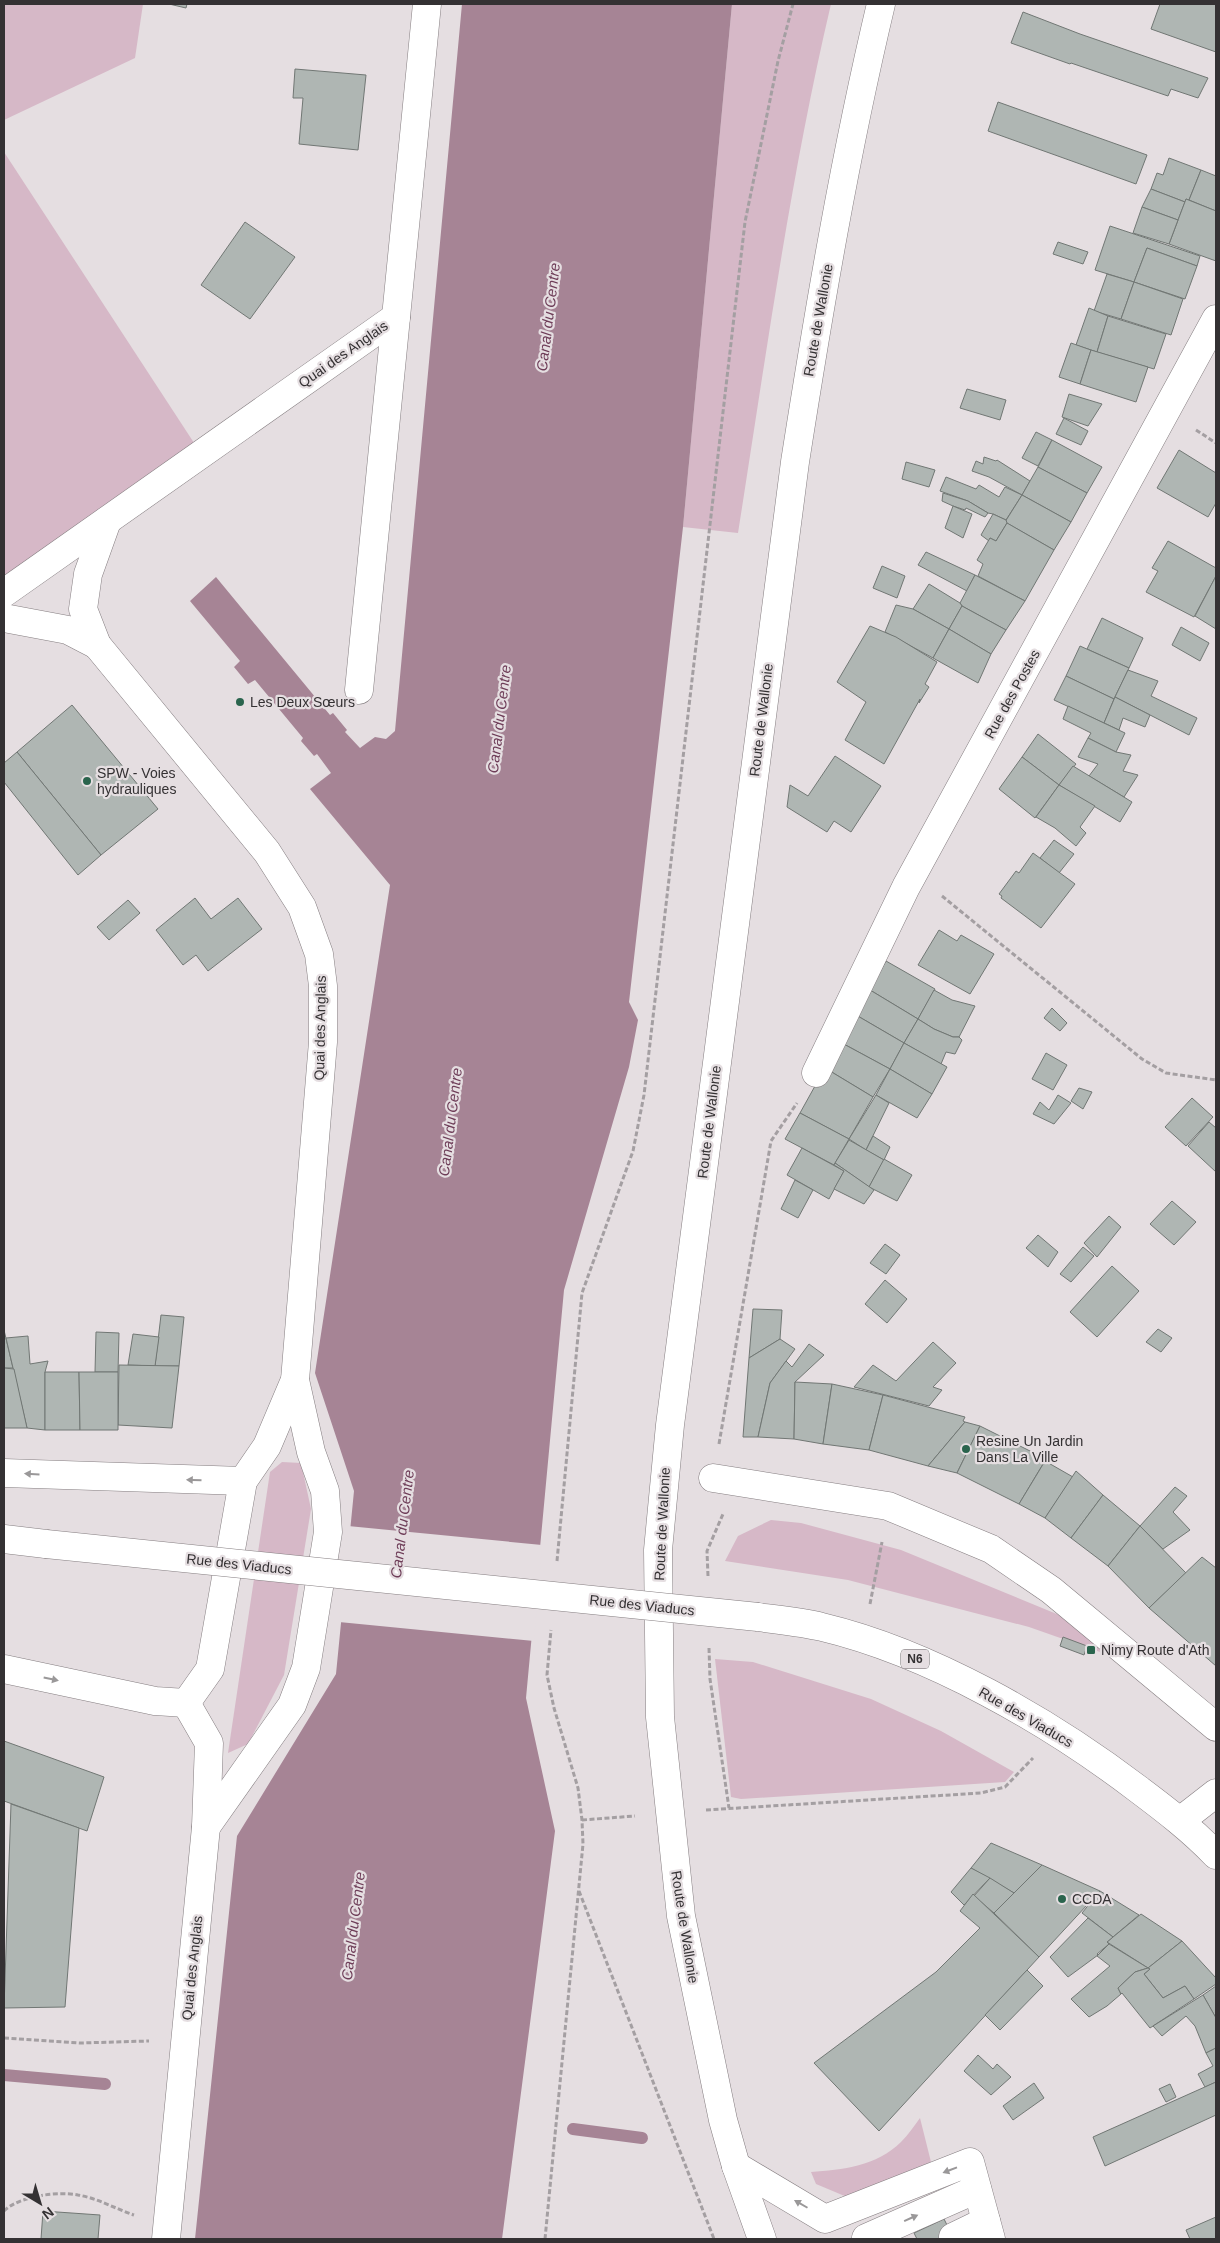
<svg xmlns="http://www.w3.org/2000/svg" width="1220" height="2243" viewBox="0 0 1220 2243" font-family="Arial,sans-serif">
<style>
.green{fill:#d6b8c7}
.water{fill:#a68495}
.pier{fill:#e5dee1}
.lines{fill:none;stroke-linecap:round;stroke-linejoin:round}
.stream{stroke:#a68495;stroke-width:12}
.building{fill:#afb6b3;stroke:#717774}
.minor-casing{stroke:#857e81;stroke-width:29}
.major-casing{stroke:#857e81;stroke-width:29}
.path{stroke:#a49fa2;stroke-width:3;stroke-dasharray:5 2.5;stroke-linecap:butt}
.minor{stroke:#fff;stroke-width:28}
.major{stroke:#fff;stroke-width:28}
.major-bridge-casing{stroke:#857e81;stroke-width:29;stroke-linecap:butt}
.major-bridge{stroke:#fff;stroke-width:28}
.oneway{fill:#9a9899}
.poi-dot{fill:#2a644d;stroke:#e5dee1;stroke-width:2}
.labels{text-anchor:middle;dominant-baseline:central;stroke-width:4.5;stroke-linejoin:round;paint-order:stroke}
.shield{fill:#e5dee1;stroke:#696567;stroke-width:1}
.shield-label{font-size:12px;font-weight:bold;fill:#343133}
.street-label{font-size:14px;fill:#343133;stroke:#e5dee1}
.poi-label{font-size:14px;fill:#343133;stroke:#e5dee1;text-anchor:start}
.water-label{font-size:15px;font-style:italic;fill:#6e3d58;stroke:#e5dee1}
</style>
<rect width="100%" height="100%" fill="#e5dee1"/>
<!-- green -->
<g class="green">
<polygon points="4,4 143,4 135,58 4,120"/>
<path d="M 732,4 L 831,4 C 790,178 766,356 738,533 L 683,527 Z"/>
<polygon points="4,152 198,449 4,593"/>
<polygon points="282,1462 301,1463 311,1509 284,1675 248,1744 228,1753 270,1472"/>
<polygon points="771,1520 801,1523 901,1550 1081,1624 1120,1659 1029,1627 848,1580 725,1561 738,1536"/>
<polygon points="715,1659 753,1662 871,1699 941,1731 1014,1772 1005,1782 741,1799 731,1797"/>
<path d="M 920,2118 L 931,2162 L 847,2197 L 816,2184 L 811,2172 C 842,2170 877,2166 901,2142 C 908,2135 914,2126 920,2118 Z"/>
</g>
<!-- water -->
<polygon class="water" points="462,4 732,4 683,527 629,1002 638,1020 629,1067 564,1290 526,1698 555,1831 502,2239 195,2239 237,1836 336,1674 354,1491 315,1373 390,885 310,789 331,773 317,754 314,756 301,741 303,738 255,680 248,684 234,667 240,661 190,601 216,577 330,715 333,713 347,730 345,732 360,748 375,737 386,739 395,731"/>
<!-- pier -->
<polygon class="pier" points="348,1526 542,1545 534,1641 339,1622"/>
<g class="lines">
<!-- stream -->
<g class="stream">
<polyline points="4,2075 105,2084"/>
<polyline points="573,2129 642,2138"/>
</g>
</g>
<!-- building -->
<g class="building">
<polygon points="169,4 187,4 186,8"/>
<polygon points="1160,4 1216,4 1216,52 1151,29"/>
<polygon points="1023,12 1080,34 1208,78 1198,98 1171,89 1168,96 1071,63 1070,64 1011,43"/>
<polygon points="295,69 366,75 358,150 299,144 303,98 293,98"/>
<polygon points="998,102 1147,155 1136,184 988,131"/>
<polygon points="1169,158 1201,170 1189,200 1186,199 1185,202 1151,189 1157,173 1163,175"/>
<polygon points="1201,170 1216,176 1216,211 1189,200"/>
<polygon points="1151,189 1185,202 1178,220 1142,207"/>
<polygon points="1186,199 1216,211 1216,261 1169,244"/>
<polygon points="1142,207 1178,220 1169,244 1133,233"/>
<polygon points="245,222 295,257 250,319 201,285"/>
<polygon points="1110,226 1200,256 1197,266 1147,248 1134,282 1095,270"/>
<polygon points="1058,242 1088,252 1083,264 1053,254"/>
<polygon points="1147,248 1197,266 1185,299 1134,282"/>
<polygon points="1107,274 1134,282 1121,319 1094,311"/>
<polygon points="1134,282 1183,299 1171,335 1121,319"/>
<polygon points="1089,308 1108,316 1097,352 1076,345"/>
<polygon points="1108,316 1166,334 1154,369 1097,352"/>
<polygon points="1071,343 1091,350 1080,384 1059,377"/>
<polygon points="1091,350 1148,367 1136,402 1080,384"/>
<polygon points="967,389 1006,400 1000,420 960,408"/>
<polygon points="1069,394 1102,404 1088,426 1062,417"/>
<polygon points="1064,418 1088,431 1081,445 1056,434"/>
<polygon points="1036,432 1052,440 1038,466 1022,458"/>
<polygon points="1052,440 1102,467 1087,493 1038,467"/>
<polygon points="1179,450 1216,473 1216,503 1208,517 1157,488"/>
<polygon points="984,457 996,461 997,460 1030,481 1022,495 989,477 972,471 976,461 983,464"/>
<polygon points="906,462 935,470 929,487 902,479"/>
<polygon points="1038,467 1087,493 1071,522 1022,495"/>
<polygon points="946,477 976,489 979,485 999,497 1005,487 1022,495 1006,520 993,514 988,513 968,501 940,491"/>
<polygon points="943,493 968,501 988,513 985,517 966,508 965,510 953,506 942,501"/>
<polygon points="1022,495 1071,522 1054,550 1005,522"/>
<polygon points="953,506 972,514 963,538 945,528"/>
<polygon points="993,514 1006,520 1007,523 996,541 990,538 989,541 981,535"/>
<polygon points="1007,523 1054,550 1025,601 978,576 983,564 977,560 990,538 996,541"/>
<polygon points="1168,541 1216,568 1216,576 1194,617 1146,592 1158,571 1152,568"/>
<polygon points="926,552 975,575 967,591 918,565"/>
<polygon points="882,566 905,576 897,598 873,588"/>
<polygon points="975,575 1025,601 1006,630 962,606 960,603"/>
<polygon points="1216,576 1216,629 1195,616"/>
<polygon points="929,584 960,603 962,606 949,629 913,609"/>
<polygon points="896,605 913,609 949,629 933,658 885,632"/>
<polygon points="962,606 1006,630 991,654 949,629"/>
<polygon points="1102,618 1143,638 1129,668 1087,649"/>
<polygon points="870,626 896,637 937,662 925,684 929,687 919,703 920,699 884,764 845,740 866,702 837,682"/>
<polygon points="1181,627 1209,643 1200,661 1172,645"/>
<polygon points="949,629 991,654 978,683 933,658"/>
<polygon points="1080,646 1129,668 1114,699 1066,676"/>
<polygon points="1128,670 1158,681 1151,696 1197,718 1189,735 1115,697"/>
<polygon points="1066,676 1114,699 1104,723 1054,700"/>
<polygon points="1115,697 1150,715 1145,727 1123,718 1119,730 1104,723"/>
<polygon points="72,705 158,809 101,855 17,752"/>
<polygon points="1068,706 1125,733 1116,752 1088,738 1091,733 1063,719"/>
<polygon points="1038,734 1076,764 1059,785 1022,757"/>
<polygon points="1088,738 1116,752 1131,755 1123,771 1138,775 1124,797 1089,776 1098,764 1078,757"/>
<polygon points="17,752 101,855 78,875 4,782 4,763"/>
<polygon points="835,756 881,786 851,832 834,821 827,832 787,807 790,785 808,796"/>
<polygon points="1022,757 1059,785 1035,818 999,789"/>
<polygon points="1073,766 1132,802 1120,822 1059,785"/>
<polygon points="1059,785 1095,806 1080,827 1086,833 1076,846 1055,828 1036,817"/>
<polygon points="1054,840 1074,854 1059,873 1040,858"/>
<polygon points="1033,853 1075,884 1041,928 1001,898 1002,896 999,894 1016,871 1019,873"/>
<polygon points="195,898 211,919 238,898 262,929 208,971 196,955 183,965 156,930"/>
<polygon points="128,900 140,913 109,940 97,927"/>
<polygon points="939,930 957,941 961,935 994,954 970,994 918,965"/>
<polygon points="886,961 935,989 918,1019 870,990"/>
<polygon points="870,990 918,1019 904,1043 856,1015"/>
<polygon points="934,990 952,1000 975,1006 959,1037 953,1037 934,1029 918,1019"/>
<polygon points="1052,1008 1067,1023 1060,1031 1044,1018"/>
<polygon points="856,1015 904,1043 890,1069 840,1042"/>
<polygon points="918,1019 934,1029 953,1037 959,1037 962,1040 955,1054 946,1052 941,1064 904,1043"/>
<polygon points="840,1042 890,1069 873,1097 825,1068"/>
<polygon points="904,1043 947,1067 932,1094 890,1069"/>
<polygon points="1046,1053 1067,1065 1053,1090 1032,1079"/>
<polygon points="825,1068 873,1097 849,1139 800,1113"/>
<polygon points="890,1069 932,1094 917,1118 876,1095"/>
<polygon points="1079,1088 1092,1092 1083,1109 1071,1101"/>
<polygon points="876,1095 889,1103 866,1150 849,1139"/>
<polygon points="1058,1095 1071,1103 1054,1124 1033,1114 1040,1102 1049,1110"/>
<polygon points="1192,1098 1213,1117 1186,1146 1165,1127"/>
<polygon points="800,1113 849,1139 834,1165 785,1139"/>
<polygon points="1209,1122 1216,1128 1216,1172 1188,1146"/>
<polygon points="873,1136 890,1147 884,1160 866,1150"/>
<polygon points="849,1140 884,1160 869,1187 835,1163"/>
<polygon points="802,1148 844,1171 829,1199 787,1175"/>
<polygon points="884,1159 912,1175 897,1201 869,1187"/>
<polygon points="835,1163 874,1190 864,1204 834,1189 844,1171 834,1165"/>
<polygon points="795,1180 813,1190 798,1218 781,1209"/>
<polygon points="1172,1201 1196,1222 1174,1245 1150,1224"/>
<polygon points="1109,1216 1121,1227 1097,1257 1084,1243"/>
<polygon points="1038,1235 1058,1252 1048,1267 1026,1248"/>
<polygon points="885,1244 900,1255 886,1274 870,1263"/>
<polygon points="1083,1247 1094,1256 1071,1282 1060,1274"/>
<polygon points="1112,1266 1139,1291 1097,1337 1070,1312"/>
<polygon points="885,1280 907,1299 887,1323 865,1304"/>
<polygon points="753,1309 782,1310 780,1339 749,1358"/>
<polygon points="161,1315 184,1317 179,1366 155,1366"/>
<polygon points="1158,1329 1172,1338 1161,1352 1146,1342"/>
<polygon points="4,1330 13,1368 4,1368"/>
<polygon points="96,1332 119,1333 118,1372 95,1372"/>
<polygon points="133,1334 159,1337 155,1366 128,1365"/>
<polygon points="28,1336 30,1364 48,1361 45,1372 45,1430 27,1428 6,1338"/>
<polygon points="780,1339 795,1349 770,1383 758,1437 743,1437 749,1358"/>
<polygon points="933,1342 956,1363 933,1387 942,1390 929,1406 854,1387 873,1365 896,1381"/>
<polygon points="809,1344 824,1355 795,1382 794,1439 758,1437 770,1383 786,1361 792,1367"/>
<polygon points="119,1365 179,1366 172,1428 118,1425"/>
<polygon points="4,1368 14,1369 27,1428 4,1428"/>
<polygon points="45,1372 79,1372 80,1430 45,1430"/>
<polygon points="79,1372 118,1372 118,1430 80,1430"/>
<polygon points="795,1382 832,1384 823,1444 794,1439"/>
<polygon points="832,1384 883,1395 869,1450 823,1444"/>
<polygon points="883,1395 965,1417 963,1421 965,1422 928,1466 869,1450"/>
<polygon points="965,1422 980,1426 957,1473 928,1466"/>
<polygon points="980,1426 1046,1459 1019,1504 957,1473"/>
<polygon points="1045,1461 1073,1477 1045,1518 1019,1504"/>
<polygon points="1076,1471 1103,1495 1071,1538 1045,1518"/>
<polygon points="1175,1487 1187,1496 1173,1512 1190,1530 1163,1549 1140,1526"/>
<polygon points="1103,1495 1140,1526 1108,1566 1071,1538"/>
<polygon points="1140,1526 1186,1573 1149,1608 1108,1566"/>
<polygon points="1202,1557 1216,1568 1216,1666 1149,1608"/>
<polygon points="1063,1637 1087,1646 1084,1655 1060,1646"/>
<polygon points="4,1741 104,1777 87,1831 4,1801"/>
<polygon points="11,1804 79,1828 65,2007 4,2008"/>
<polygon points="991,1843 1042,1865 1014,1893 971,1868"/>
<polygon points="1042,1865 1100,1891 1039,1957 994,1913"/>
<polygon points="971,1868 990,1878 964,1905 951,1892"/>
<polygon points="990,1878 1014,1893 994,1913 974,1896"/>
<polygon points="1100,1891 1139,1915 1113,1937 1082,1913"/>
<polygon points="973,1894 1039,1957 879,2131 814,2063 936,1972 980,1928 960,1911"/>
<polygon points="1141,1914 1182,1941 1148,1968 1107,1942"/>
<polygon points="1088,1918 1113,1937 1107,1942 1109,1944 1097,1954 1098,1955 1068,1977 1050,1957"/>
<polygon points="1182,1941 1216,1978 1216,1984 1194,1999 1185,1986 1163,1998 1144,1974 1150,1969 1148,1968"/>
<polygon points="1109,1944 1148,1968 1135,1972 1118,1988 1121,1994 1107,2006 1089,2017 1071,1999 1110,1966 1097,1956"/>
<polygon points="1148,1968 1150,1969 1144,1974 1163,1998 1185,1986 1194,1999 1150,2028 1122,1993 1121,1994 1118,1988 1135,1972"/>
<polygon points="1027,1970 1043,1986 1000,2030 985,2015"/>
<polygon points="1216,1986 1216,2018 1203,1995"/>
<polygon points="1203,1995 1216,2018 1216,2048 1206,2053 1195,2026 1186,2016 1162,2036 1153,2026"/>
<polygon points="1216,2048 1216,2082 1205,2087 1198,2074 1213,2066 1206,2053"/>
<polygon points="978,2055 993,2069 997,2064 1011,2077 991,2095 964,2071"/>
<polygon points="1216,2082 1216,2115 1105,2166 1093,2137"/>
<polygon points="1034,2083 1044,2098 1013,2120 1003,2106"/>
<polygon points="1170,2084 1176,2097 1166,2102 1159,2089"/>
<polygon points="43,2211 100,2215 98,2239 41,2239"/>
<polygon points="1216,2217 1216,2239 1190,2239 1186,2230"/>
<polygon points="944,2219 954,2239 917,2239 914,2233"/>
</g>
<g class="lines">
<defs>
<g id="minor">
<polyline points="107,521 88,574 83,609 97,645 267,852 302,907 319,954 323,986 323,1042 295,1380 267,1446 243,1481 210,1669 186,1703"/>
<polyline points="4,593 396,317 427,4"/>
<polyline points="4,618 68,630 97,645"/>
<polyline points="359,690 396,317"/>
<polyline points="816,1073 906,887 1216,319"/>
<polyline points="4,1473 243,1481"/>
<polyline points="713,1478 888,1506 991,1549 1051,1590 1216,1727"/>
<polyline points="4,1669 155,1701 186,1703"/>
<polyline points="1180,1821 1216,1793"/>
<polyline points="206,1827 292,1705 306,1668 328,1532 325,1491 311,1452 295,1380"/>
<polyline points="736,2166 825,2219 970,2162 991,2239"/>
<polyline points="953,2237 986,2221"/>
<polyline points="866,2238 977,2189"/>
<polyline points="166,2239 206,1827 209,1743 186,1703"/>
</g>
<g id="major">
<polyline points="4,1539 46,1544"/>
<path d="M 758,1617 C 779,1620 801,1622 822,1627 C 931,1653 1050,1722 1138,1789 C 1166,1810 1192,1830 1216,1855"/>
<path d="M 762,2239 L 736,2166 L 723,2120 L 681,1916 L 660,1717 L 658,1550 L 670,1425 L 795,462 C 819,309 845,155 881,4"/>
</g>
</defs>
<!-- minor casing -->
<use href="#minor" class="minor-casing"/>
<!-- major casing -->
<use href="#major" class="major-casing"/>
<!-- path -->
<g class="path">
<polyline points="1196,430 1216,443"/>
<polyline points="942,896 1142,1059 1166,1073 1216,1080"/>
<polyline points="719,1444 771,1141 797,1103"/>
<polyline points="557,1561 582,1293 633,1151 644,1095 745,222 778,61 793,4"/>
<polyline points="708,1576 707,1551 723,1514"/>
<polyline points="870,1604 882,1542"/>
<polyline points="709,1648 710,1679 729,1808"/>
<polyline points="706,1810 981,1793 1005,1787 1033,1758"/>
<polyline points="582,1820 635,1816"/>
<polyline points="579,1891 714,2239"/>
<polyline points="4,2038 80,2043 149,2041"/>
<path d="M 4,2211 C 19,2196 58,2191 78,2195 C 97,2198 116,2209 134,2215"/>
<polyline points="545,2239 583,1844 582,1820 578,1788 554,1708 547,1675 551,1630"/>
</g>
<!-- minor -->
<use href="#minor" class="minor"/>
<!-- major -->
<use href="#major" class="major"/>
<defs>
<polyline id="major-bridge" points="46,1544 758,1617"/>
</defs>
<!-- major-bridge casing -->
<use href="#major-bridge" class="major-bridge-casing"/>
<!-- major-bridge -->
<use href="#major-bridge" class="major-bridge"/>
</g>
<!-- one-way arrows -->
<defs><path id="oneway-solid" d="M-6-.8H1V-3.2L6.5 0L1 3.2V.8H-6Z" transform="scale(1.25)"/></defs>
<g class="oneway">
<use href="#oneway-solid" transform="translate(32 1474) rotate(-177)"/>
<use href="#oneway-solid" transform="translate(194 1480) rotate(-178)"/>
<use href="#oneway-solid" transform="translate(51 1679) rotate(12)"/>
<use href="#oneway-solid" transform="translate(950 2170) rotate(159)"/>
<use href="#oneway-solid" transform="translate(801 2204) rotate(-150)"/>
<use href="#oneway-solid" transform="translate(911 2218) rotate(-24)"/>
</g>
<!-- markers -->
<g class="poi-dot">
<circle cx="240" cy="702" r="5"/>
<circle cx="87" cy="781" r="5"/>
<circle cx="966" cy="1449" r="5"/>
<rect x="1086" y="1645" width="10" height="10" rx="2.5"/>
<circle cx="1062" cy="1899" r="5"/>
</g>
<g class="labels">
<!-- shield labels -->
<rect class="shield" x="901" y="1649.5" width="28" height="19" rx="4"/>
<g class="shield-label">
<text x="915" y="1659">N6</text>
</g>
<!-- street labels -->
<g class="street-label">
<text transform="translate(818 320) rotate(-80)">Route de Wallonie</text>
<text transform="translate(343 354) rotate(-35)">Quai des Anglais</text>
<text transform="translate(1012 694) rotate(-61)">Rue des Postes</text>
<text transform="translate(761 720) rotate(-83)">Route de Wallonie</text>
<text transform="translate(320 1028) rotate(-89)">Quai des Anglais</text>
<text transform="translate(709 1122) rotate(-83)">Route de Wallonie</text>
<text transform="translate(662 1524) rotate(-87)">Route de Wallonie</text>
<text transform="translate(239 1564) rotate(6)">Rue des Viaducs</text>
<text transform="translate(642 1605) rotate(6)">Rue des Viaducs</text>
<text transform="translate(1026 1717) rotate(30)">Rue des Viaducs</text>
<text transform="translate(685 1927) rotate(81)">Route de Wallonie</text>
<text transform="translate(192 1968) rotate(-84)">Quai des Anglais</text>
</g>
<!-- poi labels -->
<g class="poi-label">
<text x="250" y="702">Les Deux Sœurs</text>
<text x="97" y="773">SPW - Voies<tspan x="97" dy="16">hydrauliques</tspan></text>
<text x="976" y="1441">Resine Un Jardin<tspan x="976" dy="16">Dans La Ville</tspan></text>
<text x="1101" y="1650">Nimy Route d'Ath</text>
<text x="1072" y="1899">CCDA</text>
</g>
<!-- water labels -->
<g class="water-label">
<text transform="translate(548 317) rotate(-83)">Canal du Centre</text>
<text transform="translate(499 719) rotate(-83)">Canal du Centre</text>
<text transform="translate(450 1122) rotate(-83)">Canal du Centre</text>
<text transform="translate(402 1524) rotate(-83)">Canal du Centre</text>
<text transform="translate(353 1926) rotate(-83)">Canal du Centre</text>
</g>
</g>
<!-- border -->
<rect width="1220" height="2243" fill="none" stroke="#343133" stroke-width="10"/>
<!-- north arrow -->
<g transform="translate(40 2203) rotate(142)" stroke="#e5dee1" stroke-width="4" paint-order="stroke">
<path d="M0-4L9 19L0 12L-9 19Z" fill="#343133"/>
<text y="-8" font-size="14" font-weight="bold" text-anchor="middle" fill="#343133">N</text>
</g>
</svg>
